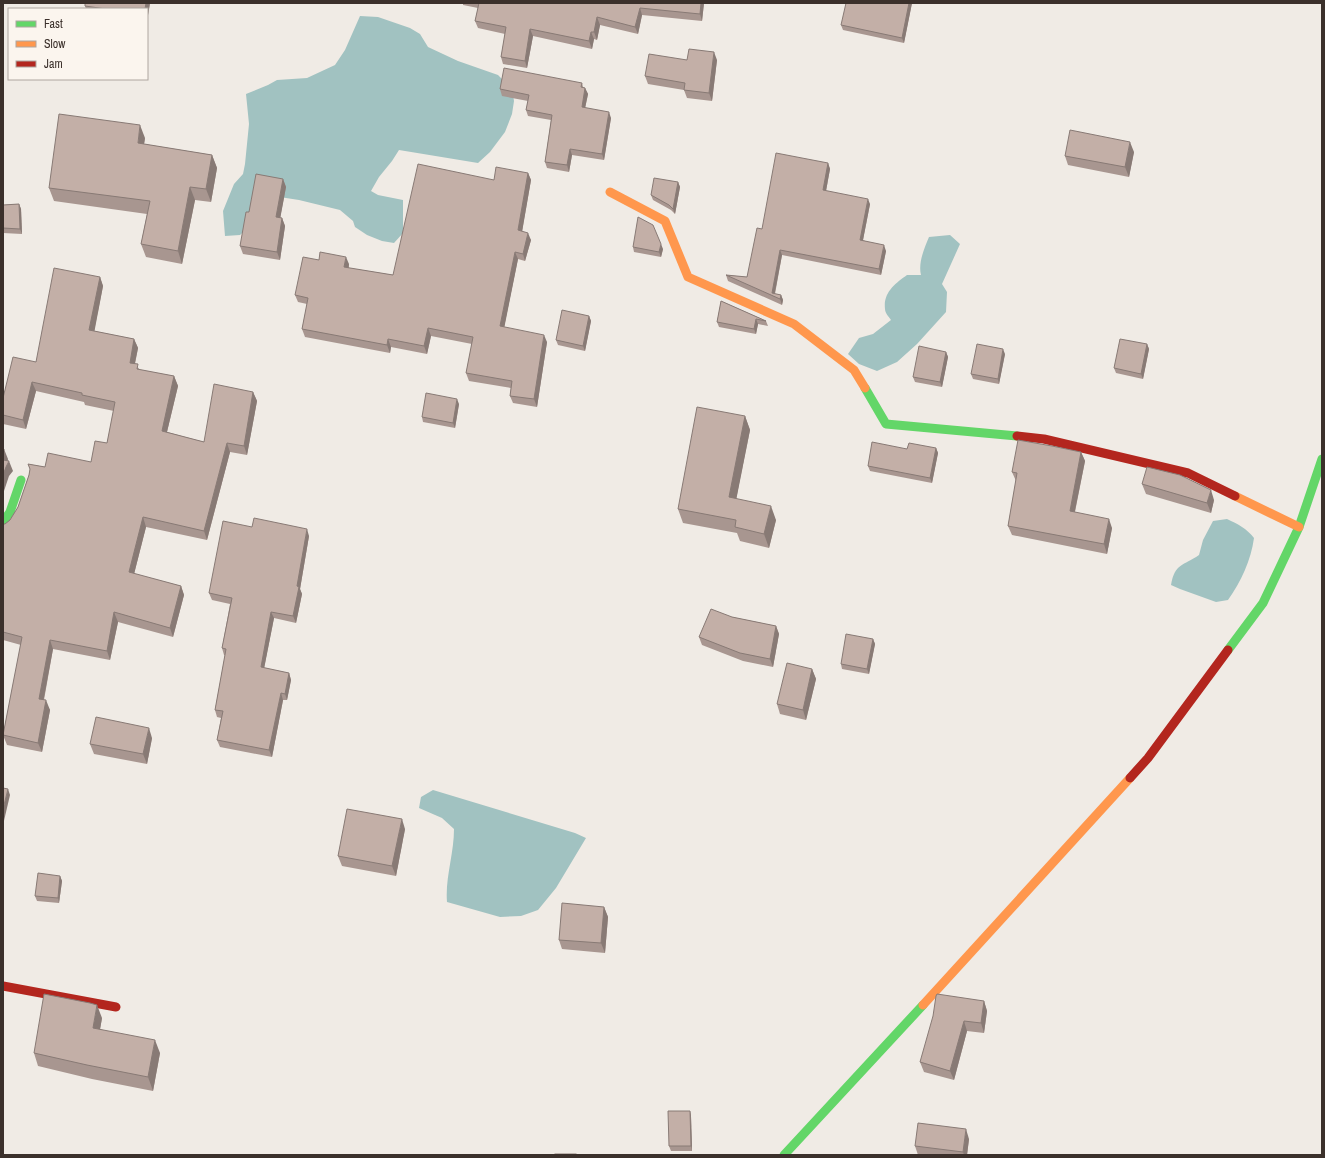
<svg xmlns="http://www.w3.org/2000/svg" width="1325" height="1158" viewBox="0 0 1325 1158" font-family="'Archivo Narrow',sans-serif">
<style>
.water{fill:#a1c2c1}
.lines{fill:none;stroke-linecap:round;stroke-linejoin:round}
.fast{stroke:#63d668;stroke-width:9}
.slow{stroke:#ff974d;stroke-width:9}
.jam{stroke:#b3261e;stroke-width:9}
.wall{fill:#a89690}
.shaded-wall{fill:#887a75}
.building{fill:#c3afa7;stroke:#887a75}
</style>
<rect width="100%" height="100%" fill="#f0ebe5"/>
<!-- water -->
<g class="water">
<polygon points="360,16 378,17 410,28 420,34 428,47 458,61 498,75 512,89 514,101 512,114 505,132 490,152 478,163 399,150 392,161 379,177 371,191 378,195 403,200 403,233 394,243 382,241 367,235 355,227 353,221 340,210 299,200 273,196 249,227 240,235 225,236 223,211 234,184 243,174 245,164 249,124 246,94 268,85 277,80 307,78 335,65 345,50"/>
<path d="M 950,235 L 960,244 L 942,284 L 947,292 L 946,312 L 917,344 L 897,362 L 877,371 L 859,364 L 848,354 L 859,338 L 873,334 L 891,320 C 889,317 885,313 885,309 C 883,292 896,283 907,275 L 921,275 C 918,263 924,249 929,237 Z"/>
<path d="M 1227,519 C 1238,524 1247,529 1254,538 C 1251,560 1241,582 1228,600 L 1216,602 L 1180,589 L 1171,585 C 1175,563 1183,566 1199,555 L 1203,540 L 1213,521 Z"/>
<path d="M 433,790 L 575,833 L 586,838 L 556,888 L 538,910 L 521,916 L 500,917 L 447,902 C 445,878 454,854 454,829 L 442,818 L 419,808 L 421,797 Z"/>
</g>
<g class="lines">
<!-- fast -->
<g class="fast">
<polyline points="865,388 886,424 1017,436"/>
<polyline points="3,522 10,512 21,480"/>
<polyline points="1228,650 1263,603 1299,527 1322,459"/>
<polyline points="784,1155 923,1005"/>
</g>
<!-- slow -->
<g class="slow">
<polyline points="610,192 665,221 688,277 794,324 854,370 865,388"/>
<polyline points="1235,496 1299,527"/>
<polyline points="923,1005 1130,778"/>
</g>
<!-- jam -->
<g class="jam">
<polyline points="1017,436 1044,439 1188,473 1235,496"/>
<polyline points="1130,778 1148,758 1228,650"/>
<polyline points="3,986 116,1007"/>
</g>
</g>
<!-- wall -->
<g class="wall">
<polygon points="150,3 147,21 147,9 86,9 85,6"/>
<polygon points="463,3 704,3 702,21 642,15 638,34 600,25 597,40 594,39 592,49 533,36 527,68 503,64 501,57 505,34 478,28 475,21 478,8 463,5"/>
<polygon points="912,3 904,43 843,30 841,25"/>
<polygon points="687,60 717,60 712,101 687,98 684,90 648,84 645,76"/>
<polygon points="582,83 583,87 585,88 588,94 585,108 611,118 604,160 572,155 569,172 547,168 545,162 551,120 528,116 526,110 528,101 502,96 500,89"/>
<polygon points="145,138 144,144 212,155 217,168 211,202 195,200 182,264 146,257 141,244 147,214 54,201 49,188"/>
<polygon points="1134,152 1129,177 1068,165 1065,156"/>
<polygon points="828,163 830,169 826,191 870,204 863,240 886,251 881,275 782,255 775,294 781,295 783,300 782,305 728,281 726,275 747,277 762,229"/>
<polygon points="528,173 531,180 522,231 531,240 525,261 518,259 504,327 547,342 537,407 513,403 510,396 511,388 469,381 466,373 472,344 431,336 427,354 391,347 390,353 305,337 302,329 307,304 298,302 295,295 319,260 349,264 349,268 393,275 494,180"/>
<polygon points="283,179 286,187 280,218 282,218 285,226 280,260 243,254 240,246 249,212"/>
<polygon points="678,182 680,187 675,214 671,210 653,200 651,195"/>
<polygon points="19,204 21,209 22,234 3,233 3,205"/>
<polygon points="633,247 663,249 661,257 634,252"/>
<polygon points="100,277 103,286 94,331 134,339 138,348 135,364 140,370 174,376 178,386 167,432 204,442 253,392 257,401 247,455 230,452 207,540 146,527 134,574 181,586 184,595 173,637 118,622 110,660 53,649 44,700 50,710 42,752 7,745 3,735 21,645 3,640 3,524 5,524 10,520 18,507 29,475 30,469 28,464 45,467 91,462 107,443 114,411 85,405 84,402 36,391 26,429 3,424 3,398 36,362"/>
<polygon points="721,301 766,321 768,326 758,324 756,334 719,327 717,322"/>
<polygon points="589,316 591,321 585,351 558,345 556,340"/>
<polygon points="1147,344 1149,349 1143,379 1116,373 1114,368"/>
<polygon points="946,352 948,357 942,387 915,382 913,377"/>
<polygon points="1005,354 999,384 973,379 971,374"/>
<polygon points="459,404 455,428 423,422 422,417"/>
<polygon points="745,416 750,430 736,499 776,520 769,548 740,541 737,533 683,523 678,509"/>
<polygon points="936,448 938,453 932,483 870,471 868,466 907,449"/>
<polygon points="1081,452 1085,461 1075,512 1112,528 1107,554 1012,535 1008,526 1016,481 1012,472"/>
<polygon points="1142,484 1214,500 1211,513 1146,494"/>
<polygon points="309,536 300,589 302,594 296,623 274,618 264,668 289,673 291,680 287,700 283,700 272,757 220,747 217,740 221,718 217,717 215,710 225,655 224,655 222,648 230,604 212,600 209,593"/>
<polygon points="732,617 776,626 779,634 773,667 743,661 702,645 699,637"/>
<polygon points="873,639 875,644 869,674 842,669 841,664"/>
<polygon points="812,669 816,679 806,720 780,714 777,704"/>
<polygon points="152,738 147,764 94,754 90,744"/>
<polygon points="405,829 396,876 342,866 338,856"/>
<polygon points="60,876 62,881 59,903 37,901 35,896"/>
<polygon points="604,907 608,917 605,953 562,949 559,940"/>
<polygon points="984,1001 987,1011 984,1033 967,1031 954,1080 924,1072 920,1062"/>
<polygon points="102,1018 100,1029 160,1053 153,1091 92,1079 38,1066 34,1053"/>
<polygon points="690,1111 691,1116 692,1151 671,1151 669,1146"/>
<polygon points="969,1139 967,1155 918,1155 915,1146"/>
</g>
<!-- shaded-wall -->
<g class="shaded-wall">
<polygon points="146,3 150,3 147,21 147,9 145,9"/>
<polygon points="701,3 704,3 702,21 700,14"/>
<polygon points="909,3 912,3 904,43 902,38"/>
<polygon points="640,8 642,15 638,34 635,27"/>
<polygon points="597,17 600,25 597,40 594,32"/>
<polygon points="530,29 533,36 527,68 525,61"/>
<polygon points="591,32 594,39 592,49 589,41"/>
<polygon points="714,52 717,60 712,101 709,93"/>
<polygon points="585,88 588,94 584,113 582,107"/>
<polygon points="609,112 611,118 604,160 602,154"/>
<polygon points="140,125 145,138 142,157 138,143"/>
<polygon points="1130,142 1134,152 1129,177 1125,167"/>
<polygon points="570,149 572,155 569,172 567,165"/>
<polygon points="212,155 217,168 211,202 206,189"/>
<polygon points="828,163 830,169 825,196 823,190"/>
<polygon points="528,173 531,180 521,238 518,230"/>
<polygon points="283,179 286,187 279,225 276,217"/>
<polygon points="678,182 680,187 675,214 673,209"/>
<polygon points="190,187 195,200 182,264 178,251"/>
<polygon points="868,199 870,204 862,245 860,240"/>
<polygon points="19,204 21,209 22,234 20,229"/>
<polygon points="282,218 285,226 280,260 277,252"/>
<polygon points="528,233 531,240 525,261 523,254"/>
<polygon points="661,244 663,249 661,257 659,252"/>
<polygon points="884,245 886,251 881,275 879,269"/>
<polygon points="780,250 782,255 774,297 772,293"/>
<polygon points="515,252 518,259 503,334 500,326"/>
<polygon points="346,257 349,264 347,275 344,267"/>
<polygon points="100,277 103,286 93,339 89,330"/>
<polygon points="781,295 783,300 782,305 780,299"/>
<polygon points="589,316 591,321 585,351 583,346"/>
<polygon points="756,319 758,324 756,334 754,329"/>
<polygon points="428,328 431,336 427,354 424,346"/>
<polygon points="544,335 547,342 537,407 534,399"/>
<polygon points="134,339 138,348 133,372 130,363"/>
<polygon points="388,339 391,347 390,353 387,345"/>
<polygon points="1147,344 1149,349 1143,379 1141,374"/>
<polygon points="1003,349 1005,354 999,384 998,379"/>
<polygon points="946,352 948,357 942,387 940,382"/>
<polygon points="174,376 178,386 165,440 162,431"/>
<polygon points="32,382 36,391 26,429 23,420"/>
<polygon points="253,392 257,401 247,455 244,446"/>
<polygon points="457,399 459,404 455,428 453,423"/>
<polygon points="745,416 750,430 734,511 729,497"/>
<polygon points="227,443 230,452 207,540 204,531"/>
<polygon points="936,448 938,453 932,483 930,478"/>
<polygon points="4,449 8,459 7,465 9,461 13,471 9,476 3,494 3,458"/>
<polygon points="1081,452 1085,461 1073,520 1070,511"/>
<polygon points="1211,490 1214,500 1211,513 1207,503"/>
<polygon points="771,506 776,520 769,548 764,534"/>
<polygon points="143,517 146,527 132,582 129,572"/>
<polygon points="1109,519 1112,528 1107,554 1104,544"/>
<polygon points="307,529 309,536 300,589 302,594 296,623 293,616 297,586"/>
<polygon points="181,586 184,595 173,637 170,628"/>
<polygon points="114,612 118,622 110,660 107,651"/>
<polygon points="271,612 274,618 263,674 261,667"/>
<polygon points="776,626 779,634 773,667 770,659"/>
<polygon points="873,639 875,644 869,674 867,669"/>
<polygon points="50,640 53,649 42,708 39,699"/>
<polygon points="812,669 816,679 806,720 803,710"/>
<polygon points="289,673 291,680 287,700 285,694"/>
<polygon points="281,693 283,700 272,757 269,750"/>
<polygon points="46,700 50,710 42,752 38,743"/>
<polygon points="149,728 152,738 147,764 143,754"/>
<polygon points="8,789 10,795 3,825 3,809"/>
<polygon points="402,819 405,829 396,876 392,866"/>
<polygon points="60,876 62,881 59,903 58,898"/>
<polygon points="604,907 608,917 605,953 601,943"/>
<polygon points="984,1001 987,1011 984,1033 981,1023"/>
<polygon points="97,1005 102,1018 98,1041 93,1028"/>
<polygon points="964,1021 967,1031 954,1080 950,1071"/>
<polygon points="155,1040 160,1053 153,1091 148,1077"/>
<polygon points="690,1111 691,1116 692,1151 691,1146"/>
<polygon points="966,1129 969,1139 967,1155 964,1155 963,1152"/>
</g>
<!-- building -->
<g class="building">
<polygon points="85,3 146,3 145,9 106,9 85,6"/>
<polygon points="479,3 701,3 700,14 640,8 635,27 597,17 594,32 591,32 589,41 530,29 525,61 501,57 506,27 475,21"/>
<polygon points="846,3 909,3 902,38 841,25"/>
<polygon points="689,49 714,52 709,93 684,90 685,83 645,76 649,54 687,60"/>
<polygon points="504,68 582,83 581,87 585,88 582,107 609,112 602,154 570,149 567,165 545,162 552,115 526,110 529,95 500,89"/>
<polygon points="59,114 140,125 138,143 212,155 206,189 190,187 178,251 141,244 150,201 49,188"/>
<polygon points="1070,130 1130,142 1125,167 1065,156"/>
<polygon points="776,153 828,163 823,190 868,199 860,240 884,245 879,269 780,250 772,293 781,295 780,299 726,275 747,277 757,228 762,229"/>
<polygon points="418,164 494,180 496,167 528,173 518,230 528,233 523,254 515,252 500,326 544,335 534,399 510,396 512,381 466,373 473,337 428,328 424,346 388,339 387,345 302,329 308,298 295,295 303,257 319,260 320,252 346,257 344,267 393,275"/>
<polygon points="256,174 283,179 276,217 282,218 277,252 240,246 246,212 249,212"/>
<polygon points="654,178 678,182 673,209 669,205 651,195"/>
<polygon points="19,204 20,229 3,228 3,205"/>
<polygon points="638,217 653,225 661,244 659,252 633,247"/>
<polygon points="54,268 100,277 89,330 134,339 130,363 138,364 137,369 174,376 162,431 204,442 214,384 253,392 244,446 227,443 204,531 143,517 129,572 181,586 170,628 114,612 107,651 50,640 39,699 46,700 38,743 3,735 22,637 3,632 3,524 5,524 10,520 18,507 29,475 30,469 28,464 45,467 48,453 91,462 95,441 107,443 115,402 82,395 82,393 32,382 23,420 3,415 3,398 13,357 36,362"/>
<polygon points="721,301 766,321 756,319 754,329 717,322"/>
<polygon points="562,310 589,316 583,346 556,340"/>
<polygon points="1120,339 1147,344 1141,374 1114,368"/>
<polygon points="977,344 1003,349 998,379 971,374"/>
<polygon points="919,346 946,352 940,382 913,377"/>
<polygon points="426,393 457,399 453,423 422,417"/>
<polygon points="697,407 745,416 729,497 771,506 764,534 735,527 736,520 678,509"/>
<polygon points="1018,440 1052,446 1081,452 1070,511 1109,519 1104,544 1008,526 1017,473 1012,472"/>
<polygon points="872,442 907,449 909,443 936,448 930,478 868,466"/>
<polygon points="3,449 4,449 3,458"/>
<polygon points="3,460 9,461 6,467 3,475"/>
<polygon points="1147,467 1180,475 1211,490 1207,503 1142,484"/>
<polygon points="254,518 307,529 297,586 299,587 293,616 271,612 261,667 289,673 285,694 281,693 269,750 217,740 223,711 215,710 226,649 222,648 232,598 209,593 223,521 252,527"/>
<polygon points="711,609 732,617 776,626 770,659 740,653 699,637"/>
<polygon points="846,634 873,639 867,669 841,664"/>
<polygon points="787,663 812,669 803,710 777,704"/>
<polygon points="96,717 149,728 143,754 90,744"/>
<polygon points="3,788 8,789 3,809"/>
<polygon points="347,809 402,819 392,866 338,856"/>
<polygon points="38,873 60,876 58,898 35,896"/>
<polygon points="562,903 604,907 601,943 559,940"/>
<polygon points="44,994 90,1003 97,1005 93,1028 155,1040 148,1077 87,1065 34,1053"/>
<polygon points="937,994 984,1001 981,1023 964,1021 950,1071 920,1062 933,1016 936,996"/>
<polygon points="668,1111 690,1111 691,1146 669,1146"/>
<polygon points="918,1123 966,1129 963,1152 915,1146"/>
<rect x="555" y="1154" width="21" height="1"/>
</g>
<!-- border -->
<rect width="1325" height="1158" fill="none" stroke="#3b302b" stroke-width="8"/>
<!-- legend -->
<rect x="8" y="8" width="140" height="72" fill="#fbf5ee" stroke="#aea6a0"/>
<rect x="16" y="21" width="20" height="6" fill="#63d668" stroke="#aea6a0"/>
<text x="44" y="28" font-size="12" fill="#3b302b">Fast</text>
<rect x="16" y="41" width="20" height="6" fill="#ff974d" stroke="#aea6a0"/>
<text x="44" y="48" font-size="12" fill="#3b302b">Slow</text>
<rect x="16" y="61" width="20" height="6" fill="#b3261e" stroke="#aea6a0"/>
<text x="44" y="68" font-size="12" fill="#3b302b">Jam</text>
</svg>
